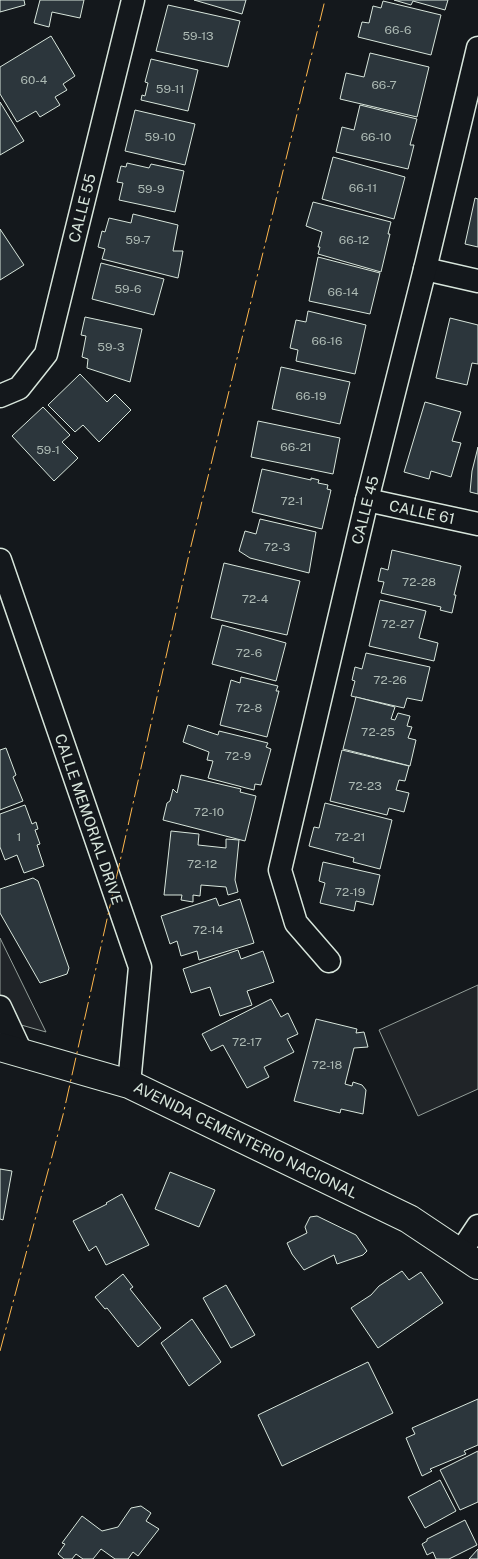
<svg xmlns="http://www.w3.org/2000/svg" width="478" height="1559" viewBox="0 0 478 1559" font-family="'Public Sans',sans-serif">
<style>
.green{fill:#202428;stroke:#939e99}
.building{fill:#2c363c;stroke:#d8e6dc}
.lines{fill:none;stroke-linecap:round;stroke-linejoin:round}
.minor-casing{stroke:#d8e6dc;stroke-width:25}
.tertiary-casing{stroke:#d8e6dc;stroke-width:30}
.minor{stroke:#14181c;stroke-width:22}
.tertiary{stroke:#14181c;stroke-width:28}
.power{stroke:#ffb74d;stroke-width:1;stroke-dasharray:18 4 2.5 4;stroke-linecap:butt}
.labels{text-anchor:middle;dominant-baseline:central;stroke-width:4;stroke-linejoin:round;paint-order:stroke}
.number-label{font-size:12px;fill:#adbab4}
.street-label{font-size:15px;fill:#d8e6dc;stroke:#14181c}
</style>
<rect width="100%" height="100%" fill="#14181c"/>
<!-- green -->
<g class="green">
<polygon points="0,938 46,1032 0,1019"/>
<polygon points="478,985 478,1089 418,1116 379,1030"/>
</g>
<!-- building -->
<g class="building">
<polygon points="0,0 24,0 25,5 0,12"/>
<polygon points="40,0 84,0 80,18 52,12 49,27 34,23"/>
<polygon points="194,0 246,0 242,14"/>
<polygon points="394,0 448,0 445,10 413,1 411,5"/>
<polygon points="383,1 441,15 431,55 358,37 362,22 369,23 373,6 381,8"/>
<polygon points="168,5 240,21 228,67 156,51"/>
<polygon points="51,36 75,76 63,84 67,90 55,97 60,105 40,117 36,111 17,122 0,94 0,67"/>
<polygon points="370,53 429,67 417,117 340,99 346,73 364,77"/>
<polygon points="151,59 198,70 188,111 141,100 142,95 145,96 148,83 145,82"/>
<polygon points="0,102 24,141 0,155"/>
<polygon points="360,105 417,119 410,145 414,145 408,169 336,152 342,127 354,130"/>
<polygon points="135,110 195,124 185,165 125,151"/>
<polygon points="333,157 405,177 394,219 322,199"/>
<polygon points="127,163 149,168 151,164 184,171 175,212 119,200 123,183 117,182 121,166 126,167"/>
<polygon points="475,198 478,199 478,247 465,244"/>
<polygon points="313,202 391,222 388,234 390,234 381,272 318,254 320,247 318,247 322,232 306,226"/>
<polygon points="133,214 178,225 173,251 183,251 178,278 102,259 105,249 98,247 102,231 105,232 109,218 131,223"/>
<polygon points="0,229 24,265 0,280"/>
<polygon points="318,257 380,273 370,314 309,301"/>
<polygon points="101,263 164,279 154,315 92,299"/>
<polygon points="308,311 366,325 355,374 296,361 298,350 290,348 296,320 306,322"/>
<polygon points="85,317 142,329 130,382 87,368 88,359 82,357 86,336 81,335"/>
<polygon points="450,318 478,325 478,364 472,363 467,385 436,378"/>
<polygon points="281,367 350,382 340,424 272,409"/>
<polygon points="80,374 107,402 115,394 131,410 99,442 83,425 75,432 48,405"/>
<polygon points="425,402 461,412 452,441 461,443 451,477 431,471 429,479 404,472"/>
<polygon points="43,407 70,435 62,442 78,458 54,481 12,436"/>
<polygon points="258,421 340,438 333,474 251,457"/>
<polygon points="478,447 478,494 470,492 472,471"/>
<polygon points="262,469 311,480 311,478 319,480 318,483 328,485 327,489 331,490 322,529 252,512"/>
<polygon points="260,519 316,532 309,573 250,558 239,551 245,531 256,534"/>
<polygon points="392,550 461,566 454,595 456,595 452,613 440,610 441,607 381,593 384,582 378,581 381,568 388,570"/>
<polygon points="224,563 300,581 287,635 211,618"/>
<polygon points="380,600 426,611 419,638 438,643 434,661 369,646"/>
<polygon points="222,625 286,643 276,681 212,664"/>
<polygon points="366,653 430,667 422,701 407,698 404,708 351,696 355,681 352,680 355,667 362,669"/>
<polygon points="241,677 278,686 276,691 279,691 267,737 220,725 231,680 240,683"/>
<polygon points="356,697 395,707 391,719 395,720 398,713 410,716 407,726 412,727 408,738 416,740 410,766 343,749"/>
<polygon points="188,725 218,735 219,731 268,743 266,747 271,749 261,785 255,784 254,790 208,778 213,761 207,760 209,752 183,742"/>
<polygon points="6,748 16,775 13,777 23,801 0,810 0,750"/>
<polygon points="342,750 409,766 405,781 399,780 396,790 409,793 404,812 389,808 387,815 330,801"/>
<polygon points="181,775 241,789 240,792 256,796 245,841 163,820 167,803 170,801 173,789 177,793"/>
<polygon points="325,803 392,820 380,869 353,862 354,858 309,846 314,827 319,828"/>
<polygon points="25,805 32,824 36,822 38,829 35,830 40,844 37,845 44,866 24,873 17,855 5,860 0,847 0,814"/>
<polygon points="171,831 199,834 198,845 226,848 226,839 239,840 235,880 238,892 228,895 226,887 201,885 200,896 193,895 193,902 181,900 182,895 164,895"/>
<polygon points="323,862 380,875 373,905 356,901 354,911 320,903 325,883 319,881"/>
<polygon points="33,878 38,881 69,968 67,974 40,983 0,913 0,889"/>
<polygon points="216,898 219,906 240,899 254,943 199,960 197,951 181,956 177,941 170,944 161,916"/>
<polygon points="238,950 241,959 263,951 274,982 247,991 252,1005 220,1016 210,987 191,993 183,969"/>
<polygon points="271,999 281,1017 288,1013 298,1034 287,1039 294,1052 264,1067 269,1077 247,1088 223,1045 211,1051 202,1034"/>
<polygon points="316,1019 357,1029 356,1033 364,1032 368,1047 354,1048 345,1084 352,1086 353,1082 362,1085 366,1090 363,1114 341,1109 340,1113 294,1101"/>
<polygon points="0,1169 12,1171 3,1220 0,1219"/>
<polygon points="170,1172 215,1190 199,1227 155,1209"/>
<polygon points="122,1194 149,1245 106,1265 96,1246 89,1251 73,1221 107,1204 106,1203"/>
<polygon points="317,1216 356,1235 367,1251 363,1255 337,1264 334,1255 304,1270 292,1254 287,1243 307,1233 305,1227 310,1217"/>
<polygon points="402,1271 409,1280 421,1272 443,1303 378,1348 351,1308 371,1295 379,1286"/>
<polygon points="123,1274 133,1287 130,1289 161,1328 138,1347 107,1308 105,1309 95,1297"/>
<polygon points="226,1285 255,1335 231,1348 203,1298"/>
<polygon points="192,1319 221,1362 189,1386 161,1343"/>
<polygon points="368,1362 393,1413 282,1466 258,1415"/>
<polygon points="478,1399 478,1445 464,1451 466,1454 430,1469 432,1471 422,1476 406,1438 415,1434 412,1428"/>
<polygon points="478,1451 478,1502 460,1510 440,1470"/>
<polygon points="440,1480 456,1511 425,1528 408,1497"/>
<polygon points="141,1506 151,1513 146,1521 159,1529 138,1556 133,1552 128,1559 115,1559 101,1549 93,1559 83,1559 76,1554 72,1559 64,1559 58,1554 65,1544 62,1543 82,1516 102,1531 118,1527 131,1508"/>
<polygon points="465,1520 477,1545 449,1559 436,1559 433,1552 427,1555 422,1544 427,1541 427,1539"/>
<polygon points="478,1549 478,1559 469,1559"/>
</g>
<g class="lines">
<defs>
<g id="minor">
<polyline points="425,269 478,281"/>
<polyline points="0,396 19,388 46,354 133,0"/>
<polyline points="367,500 478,524"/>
<polyline points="0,560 140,967 129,1084"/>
<polyline points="329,961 296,923 280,870 367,500 425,269 478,48"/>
<polyline points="0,1007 22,1054"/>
<polyline points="460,1253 478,1226"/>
</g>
<polyline id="tertiary" points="0,1047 129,1084 409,1219 478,1265"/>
</defs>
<!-- minor casing -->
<use href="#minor" class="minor-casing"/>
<!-- tertiary casing -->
<use href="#tertiary" class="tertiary-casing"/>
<!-- minor -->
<use href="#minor" class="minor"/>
<!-- tertiary -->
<use href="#tertiary" class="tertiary"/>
<!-- power -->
<polyline class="power" points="0,1351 63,1115 190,550 325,0"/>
</g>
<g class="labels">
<!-- number labels -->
<g class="number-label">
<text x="398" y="30">66-6</text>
<text x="198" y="36">59-13</text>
<text x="34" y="80">60-4</text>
<text x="384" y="85">66-7</text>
<text x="170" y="89">59-11</text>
<text x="160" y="137">59-10</text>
<text x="376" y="137">66-10</text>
<text x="363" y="188">66-11</text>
<text x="151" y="189">59-9</text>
<text x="138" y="240">59-7</text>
<text x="354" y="240">66-12</text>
<text x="128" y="289">59-6</text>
<text x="343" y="292">66-14</text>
<text x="327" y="341">66-16</text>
<text x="111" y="347">59-3</text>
<text x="311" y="396">66-19</text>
<text x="296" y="447">66-21</text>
<text x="48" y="450">59-1</text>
<text x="292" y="501">72-1</text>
<text x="277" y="547">72-3</text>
<text x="419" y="582">72-28</text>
<text x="255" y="599">72-4</text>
<text x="398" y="624">72-27</text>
<text x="249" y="653">72-6</text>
<text x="390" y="680">72-26</text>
<text x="249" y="708">72-8</text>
<text x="378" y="732">72-25</text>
<text x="238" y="756">72-9</text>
<text x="365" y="786">72-23</text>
<text x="209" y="812">72-10</text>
<text x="19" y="837">1</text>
<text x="350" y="837">72-21</text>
<text x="202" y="864">72-12</text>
<text x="350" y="892">72-19</text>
<text x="208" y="930">72-14</text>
<text x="247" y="1042">72-17</text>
<text x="327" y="1065">72-18</text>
</g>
<!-- street labels -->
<g class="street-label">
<text transform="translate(82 208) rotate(-76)">CALLE 55</text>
<text transform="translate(365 510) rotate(-76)">CALLE 45</text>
<text transform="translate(422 512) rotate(12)">CALLE 61</text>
<text transform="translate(89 819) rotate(71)">CALLE MEMORIAL DRIVE</text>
<text transform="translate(246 1140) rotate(26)">AVENIDA CEMENTERIO NACIONAL</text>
</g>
</g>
</svg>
